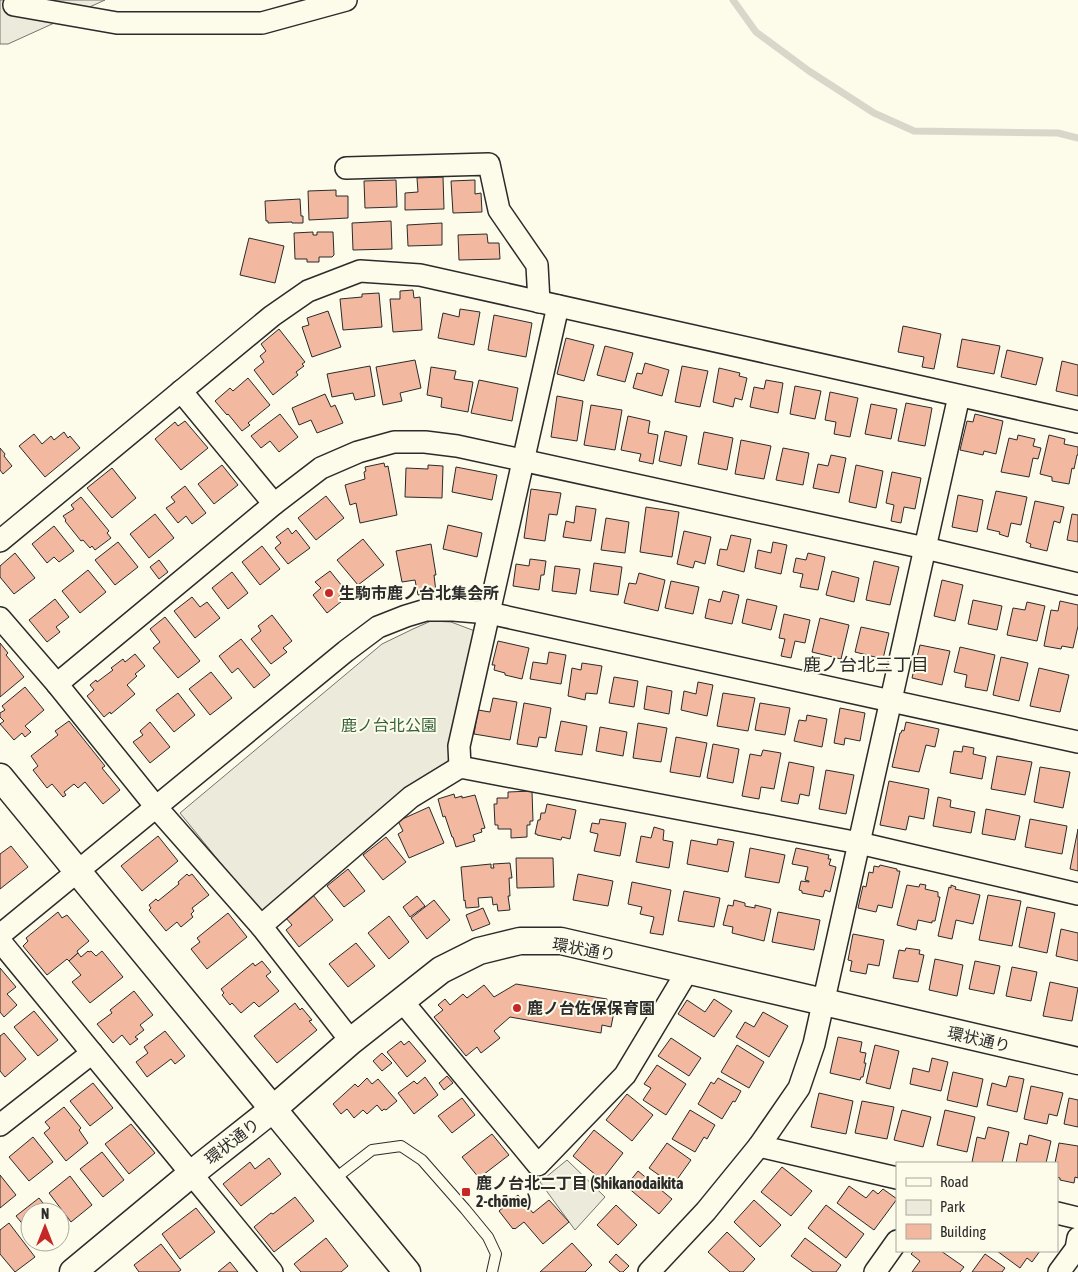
<svg xmlns="http://www.w3.org/2000/svg" width="1078" height="1272" viewBox="0 0 1078 1272" font-family="'Asap Condensed','Noto Sans JP',sans-serif">
<style>
.green{fill:#ecebdb;stroke:#74746e}
.parking{fill:#eceadb;stroke:#74746e}
.lines{fill:none;stroke-linecap:round;stroke-linejoin:round}
.stream{stroke:#d8d7c9;stroke-width:7}
.building{fill:#f2b8a0;stroke:#2b2b2b}
.service-casing{stroke:#2b2b2b;stroke-width:12}
.minor-casing{stroke:#2b2b2b;stroke-width:24}
.tertiary-casing{stroke:#2b2b2b;stroke-width:29}
.service{stroke:#fdfbea;stroke-width:10}
.minor{stroke:#fdfbea;stroke-width:21}
.tertiary{stroke:#fdfbea;stroke-width:26}
.poi-dot{fill:#c62828;stroke:#fdfbea;stroke-width:2}
.labels{text-anchor:middle;dominant-baseline:central;stroke-width:4;stroke-linejoin:round;paint-order:stroke}
.poi-label{font-size:16px;font-weight:bold;fill:#2b2b2b;stroke:#fdfbea;text-anchor:start}
.park-label{font-size:16px;fill:#34623c;stroke:#fdfbea}
.street-label{font-size:16px;fill:#2b2b2b;stroke:#fdfbea}
.neighbourhood-label{font-size:18px;fill:#2b2b2b;stroke:#fdfbea}
</style>
<rect width="100%" height="100%" fill="#fdfbea"/>
<!-- green -->
<g class="green">
<polygon points="0,0 105,0 8,44 0,44"/>
<polygon points="431,621 451,622 475,631 450,768 262,914 180,813 382,644 413,629"/>
</g>
<!-- parking -->
<polygon class="parking" points="567,1160 605,1197 575,1230 540,1182"/>
<g class="lines">
<!-- stream -->
<polyline class="stream" points="733,0 756,32 809,71 874,113 914,131 1058,133 1078,138"/>
</g>
<!-- building -->
<g class="building">
<polygon points="443,177 444,209 405,210 405,193 418,192 417,178"/>
<polygon points="396,180 397,207 365,208 364,181"/>
<polygon points="475,180 475,194 481,193 482,212 453,213 451,181"/>
<polygon points="336,190 336,196 348,196 348,218 309,220 308,191"/>
<polygon points="300,199 301,216 303,216 303,223 292,223 292,222 268,223 268,221 266,221 265,201"/>
<polygon points="391,221 392,249 353,250 352,223"/>
<polygon points="442,223 442,245 408,246 407,225"/>
<polygon points="313,232 313,235 317,235 317,232 333,232 334,255 332,257 319,257 319,262 307,262 307,259 295,259 294,233"/>
<polygon points="487,234 488,243 499,243 500,259 459,260 458,235"/>
<polygon points="249,238 284,246 275,283 240,275"/>
<polygon points="413,290 414,298 420,297 422,330 393,332 390,299 400,299 400,291"/>
<polygon points="379,293 382,327 343,330 340,299 362,297 362,294"/>
<polygon points="460,309 480,312 474,345 438,338 443,313 459,317"/>
<polygon points="328,311 341,347 312,357 302,327 309,325 307,318"/>
<polygon points="494,315 532,323 526,357 488,350"/>
<polygon points="903,326 941,334 934,369 922,367 924,357 898,352"/>
<polygon points="279,329 305,362 302,364 304,366 296,372 298,375 273,395 254,370 264,362 260,356 266,351 261,344"/>
<polygon points="566,338 594,345 584,381 557,374"/>
<polygon points="962,339 1000,346 994,374 957,367"/>
<polygon points="605,346 633,353 625,382 597,375"/>
<polygon points="1007,350 1043,358 1036,385 1001,377"/>
<polygon points="415,360 421,388 400,393 402,401 383,405 376,367"/>
<polygon points="1062,361 1078,365 1078,396 1056,391"/>
<polygon points="645,363 669,370 662,396 633,388 637,373 642,374"/>
<polygon points="370,366 375,396 355,400 353,393 332,397 327,374"/>
<polygon points="682,366 708,371 700,407 675,402"/>
<polygon points="431,367 456,371 454,379 473,382 468,412 441,407 442,398 427,395"/>
<polygon points="719,368 740,373 739,376 747,378 742,400 735,398 733,407 713,402"/>
<polygon points="248,378 270,405 248,423 250,425 242,431 228,414 227,415 215,401 230,388 233,391"/>
<polygon points="479,380 518,388 512,421 471,413"/>
<polygon points="766,380 783,383 778,413 750,407 754,387 764,389"/>
<polygon points="795,386 821,391 815,419 790,414"/>
<polygon points="830,392 858,398 850,437 834,434 836,422 825,420"/>
<polygon points="325,394 331,407 335,405 343,423 317,433 311,420 299,425 292,408"/>
<polygon points="557,396 583,401 577,441 551,437"/>
<polygon points="906,403 932,408 925,446 898,441"/>
<polygon points="871,404 897,409 891,439 865,434"/>
<polygon points="591,405 622,410 615,450 584,445"/>
<polygon points="280,414 298,437 279,452 270,441 261,448 251,436"/>
<polygon points="975,414 1003,421 996,454 984,451 983,455 960,450 967,421 973,422"/>
<polygon points="628,416 650,421 648,433 658,435 653,464 639,461 641,454 621,450"/>
<polygon points="185,421 208,448 181,470 155,439 175,422 178,426"/>
<polygon points="665,431 687,436 681,466 659,461"/>
<polygon points="64,432 68,438 70,436 80,448 45,477 19,446 34,434 42,444 51,436 54,440"/>
<polygon points="704,432 733,438 727,470 698,464"/>
<polygon points="1018,435 1035,439 1033,446 1041,448 1038,459 1033,458 1029,477 1001,472 1009,438 1017,440"/>
<polygon points="1049,435 1065,439 1064,444 1078,447 1078,455 1077,455 1074,469 1072,468 1069,484 1052,481 1052,477 1040,474"/>
<polygon points="741,440 771,446 764,479 735,474"/>
<polygon points="0,448 5,454 4,456 12,466 3,474 0,470"/>
<polygon points="783,448 809,453 803,485 776,480"/>
<polygon points="831,455 846,458 839,493 813,488 818,464 828,466"/>
<polygon points="384,463 385,467 388,466 397,515 360,523 356,503 350,505 345,485 365,479 364,472 366,471 365,467"/>
<polygon points="222,465 238,485 214,504 198,484"/>
<polygon points="428,465 443,466 442,498 405,497 406,468 428,469"/>
<polygon points="856,465 883,471 876,508 849,502"/>
<polygon points="456,467 497,475 492,500 452,492"/>
<polygon points="112,468 136,498 112,518 87,488"/>
<polygon points="892,472 921,478 915,509 904,507 901,523 891,521 894,505 886,503"/>
<polygon points="185,486 206,513 192,524 186,516 178,523 166,508 175,502 171,497"/>
<polygon points="531,489 561,493 557,515 549,514 545,541 524,538"/>
<polygon points="996,491 1027,497 1021,525 1011,523 1008,537 999,534 1000,532 987,529"/>
<polygon points="958,495 983,500 977,532 952,527"/>
<polygon points="326,496 344,518 316,540 298,518"/>
<polygon points="81,497 109,531 107,533 111,538 95,550 92,546 90,548 83,540 81,541 65,521 66,520 63,516 74,509 71,505"/>
<polygon points="1035,501 1064,507 1060,523 1054,521 1047,551 1030,547 1031,544 1026,542"/>
<polygon points="576,506 596,509 591,541 563,537 566,521 574,523"/>
<polygon points="646,507 679,512 672,557 640,552"/>
<polygon points="155,514 174,538 149,558 130,534"/>
<polygon points="1072,514 1078,515 1078,542 1067,540"/>
<polygon points="606,518 629,522 625,553 601,550"/>
<polygon points="448,525 482,533 477,557 443,549"/>
<polygon points="54,526 74,551 59,562 54,557 47,563 32,544"/>
<polygon points="288,528 292,534 296,530 310,548 288,564 275,548 281,543 276,537"/>
<polygon points="684,531 711,537 705,564 695,561 693,568 677,564"/>
<polygon points="731,535 751,539 744,572 717,565 720,549 727,550"/>
<polygon points="363,539 384,565 358,585 337,560"/>
<polygon points="118,542 138,567 115,585 95,560"/>
<polygon points="773,542 787,545 781,574 755,568 758,550 771,553"/>
<polygon points="431,544 436,575 434,575 436,592 418,595 415,580 402,582 396,551"/>
<polygon points="262,546 280,569 260,585 242,562"/>
<polygon points="15,553 35,578 14,594 0,577 0,566"/>
<polygon points="808,553 825,557 818,590 800,587 803,574 793,572 796,558 806,560"/>
<polygon points="530,559 546,561 544,575 541,575 539,590 513,586 516,564 529,566"/>
<polygon points="159,560 168,572 159,579 150,567"/>
<polygon points="874,561 899,567 890,605 866,600"/>
<polygon points="594,563 622,567 618,595 590,591"/>
<polygon points="555,566 580,569 576,594 552,591"/>
<polygon points="88,570 106,592 80,613 62,591"/>
<polygon points="330,571 346,591 338,597 342,601 327,613 313,595 321,588 315,582"/>
<polygon points="832,571 859,578 854,602 826,595"/>
<polygon points="232,572 248,593 228,609 212,588"/>
<polygon points="639,573 665,580 658,611 624,603 629,583 636,584"/>
<polygon points="942,580 963,585 955,621 934,616"/>
<polygon points="671,581 699,587 693,614 665,608"/>
<polygon points="723,591 739,595 732,624 705,618 709,599 720,602"/>
<polygon points="192,597 200,607 207,602 220,618 195,638 174,611"/>
<polygon points="55,599 69,617 56,627 60,632 47,642 29,620"/>
<polygon points="747,599 777,606 771,630 742,623"/>
<polygon points="973,600 1002,606 997,630 968,624"/>
<polygon points="1060,601 1078,605 1078,626 1073,648 1062,646 1061,649 1044,646 1051,610 1058,611"/>
<polygon points="1027,602 1045,606 1037,641 1007,635 1013,608 1025,610"/>
<polygon points="784,614 810,620 805,643 795,641 791,658 781,656 785,639 779,638"/>
<polygon points="272,615 292,641 283,648 287,652 271,664 251,639 261,631 258,626"/>
<polygon points="165,617 200,661 178,678 153,648 160,642 150,629"/>
<polygon points="820,618 849,625 841,659 812,652"/>
<polygon points="861,627 889,633 883,659 855,652"/>
<polygon points="241,639 270,675 254,688 238,668 232,673 219,656"/>
<polygon points="498,641 529,648 522,679 505,675 505,673 494,670 495,665 492,665"/>
<polygon points="0,643 8,653 6,655 24,677 0,697"/>
<polygon points="920,645 950,651 942,685 912,678"/>
<polygon points="960,647 995,655 987,691 965,687 967,675 954,672"/>
<polygon points="549,652 566,655 561,684 530,679 533,662 547,664"/>
<polygon points="135,654 145,666 135,674 137,676 127,685 135,694 111,714 110,712 104,717 87,696 94,690 90,685 96,680 97,682 113,670 111,668 123,659 125,662"/>
<polygon points="1001,657 1028,663 1019,701 993,695"/>
<polygon points="582,663 602,666 597,694 586,693 585,700 568,696 572,668 581,670"/>
<polygon points="1039,668 1069,675 1060,712 1030,706"/>
<polygon points="211,672 232,698 210,715 189,689"/>
<polygon points="614,677 638,681 634,707 609,703"/>
<polygon points="698,682 713,685 707,716 681,710 684,691 696,694"/>
<polygon points="647,686 672,691 669,714 644,709"/>
<polygon points="25,687 44,710 25,726 31,732 25,737 22,733 14,740 0,724 4,721 0,717 0,713 5,710 2,706"/>
<polygon points="178,693 195,715 174,732 156,710"/>
<polygon points="723,693 755,698 748,731 717,726"/>
<polygon points="493,698 517,702 510,740 474,734 478,710 490,712"/>
<polygon points="524,703 551,708 546,738 539,737 537,747 517,744"/>
<polygon points="760,703 790,708 785,735 755,730"/>
<polygon points="840,708 865,713 860,741 845,738 844,745 834,743"/>
<polygon points="807,715 827,719 822,747 794,741 799,720 806,721"/>
<polygon points="69,721 105,766 102,768 120,790 103,804 85,782 78,788 74,784 64,792 66,795 63,797 52,784 47,788 33,770 38,766 31,756 58,735 55,731"/>
<polygon points="561,721 587,726 582,755 555,751"/>
<polygon points="150,722 170,747 150,763 133,742 143,735 140,731"/>
<polygon points="906,722 939,729 935,747 926,745 919,772 892,767 900,733 901,733 902,730 904,731"/>
<polygon points="638,723 667,728 661,762 633,758"/>
<polygon points="600,727 627,732 623,756 596,751"/>
<polygon points="676,737 707,743 700,777 670,772"/>
<polygon points="713,744 739,749 733,783 707,778"/>
<polygon points="963,746 974,748 973,754 986,757 982,779 950,773 954,751 962,752"/>
<polygon points="763,750 781,753 774,789 761,787 759,799 742,796 750,754 761,756"/>
<polygon points="997,756 1032,762 1025,795 991,789"/>
<polygon points="789,762 814,767 809,796 800,794 798,804 781,801"/>
<polygon points="1040,767 1070,772 1063,808 1034,802"/>
<polygon points="826,770 854,775 846,814 819,809"/>
<polygon points="889,781 929,789 924,819 909,816 906,830 880,825"/>
<polygon points="532,791 533,821 530,821 530,825 527,825 527,837 511,838 511,829 498,829 498,825 495,825 494,804 497,804 497,798 508,798 508,792"/>
<polygon points="454,794 455,798 462,796 462,798 475,795 485,828 481,829 482,832 473,835 475,841 456,847 453,837 452,837 445,816 443,817 438,799"/>
<polygon points="938,797 951,800 950,807 975,812 971,833 933,826"/>
<polygon points="547,804 576,810 570,839 562,837 561,840 537,835 537,834 535,834 538,820 540,820 541,813 545,813"/>
<polygon points="429,807 444,843 409,858 398,834 403,831 398,821"/>
<polygon points="986,809 1020,816 1015,840 982,834"/>
<polygon points="600,819 626,823 620,856 594,851 598,834 590,832 592,823 599,824"/>
<polygon points="1030,819 1067,826 1062,854 1025,847"/>
<polygon points="654,827 664,830 663,840 673,842 669,868 636,862 641,836 651,838"/>
<polygon points="1078,829 1078,871 1070,869"/>
<polygon points="158,836 178,861 142,891 121,866"/>
<polygon points="386,837 406,862 383,880 363,855"/>
<polygon points="718,839 734,842 728,872 687,864 691,840 717,845"/>
<polygon points="11,846 28,867 0,889 0,854"/>
<polygon points="750,848 785,855 779,883 745,877"/>
<polygon points="796,848 829,855 828,859 831,859 829,865 836,867 830,892 825,890 823,897 802,893 802,891 799,890 801,881 809,882 809,881 805,880 808,867 792,864"/>
<polygon points="516,858 553,858 554,887 517,888"/>
<polygon points="510,863 512,878 509,878 510,896 508,896 510,910 498,911 497,904 493,905 492,897 478,898 479,907 466,908 465,900 464,901 461,867 491,864 491,868 494,868 493,864"/>
<polygon points="880,865 897,869 897,871 900,871 892,908 878,905 876,912 858,908 863,886 866,887 869,872 873,873 874,866 879,867"/>
<polygon points="348,869 365,891 344,907 327,886"/>
<polygon points="187,874 189,876 192,874 209,895 192,908 194,911 191,914 193,917 181,927 177,922 166,931 149,910 151,908 149,905 156,899 158,901 179,884 178,882"/>
<polygon points="578,874 613,881 608,906 573,900"/>
<polygon points="632,882 671,890 663,935 650,933 654,917 640,914 642,907 628,904"/>
<polygon points="920,884 926,885 925,889 938,892 938,897 940,897 935,921 932,921 932,923 918,920 916,930 897,925 907,885 919,887"/>
<polygon points="951,885 956,887 955,889 980,895 973,924 956,920 952,939 938,936 949,887 951,888"/>
<polygon points="684,891 720,898 714,927 678,921"/>
<polygon points="313,895 333,920 299,947 286,930 292,925 285,917"/>
<polygon points="988,895 1021,901 1012,946 979,940"/>
<polygon points="417,896 425,906 410,917 403,907"/>
<polygon points="434,900 450,920 427,939 411,918"/>
<polygon points="734,900 745,903 745,906 755,908 755,905 771,909 764,941 732,933 733,927 723,925 728,905 733,906"/>
<polygon points="1027,907 1055,913 1047,953 1019,947"/>
<polygon points="483,908 490,924 472,931 466,915"/>
<polygon points="58,912 62,918 67,915 89,941 77,951 78,953 69,961 67,959 47,975 23,946 28,941 26,938"/>
<polygon points="778,912 820,920 814,950 772,942"/>
<polygon points="228,913 247,937 207,969 191,949 200,942 197,938"/>
<polygon points="389,916 409,942 389,959 368,933"/>
<polygon points="1061,929 1078,933 1078,961 1056,956"/>
<polygon points="853,934 884,940 879,966 868,964 866,974 850,971 852,961 848,960"/>
<polygon points="356,943 375,966 348,987 329,964"/>
<polygon points="906,948 920,950 919,954 924,955 918,982 893,978 899,950 905,951"/>
<polygon points="88,951 89,952 91,951 96,956 102,951 123,977 90,1003 72,982 81,975 69,961 78,953 81,957"/>
<polygon points="935,959 963,965 957,996 929,990"/>
<polygon points="262,961 271,972 266,976 279,991 259,1007 254,1002 241,1013 232,1003 230,1005 222,995 224,993 221,989 253,963 255,966"/>
<polygon points="975,961 1000,966 994,994 969,989"/>
<polygon points="1012,967 1037,972 1031,1001 1006,996"/>
<polygon points="0,968 16,987 7,994 17,1005 4,1017 0,1012"/>
<polygon points="1050,982 1078,988 1072,1021 1043,1016"/>
<polygon points="516,984 607,999 605,1011 614,1012 611,1027 602,1025 601,1033 510,1017 494,1031 500,1038 481,1053 477,1047 466,1056 434,1017 443,1010 438,1005 445,999 450,1005 463,994 467,998 484,985 494,997"/>
<polygon points="134,991 153,1015 140,1025 144,1030 135,1037 138,1039 130,1045 122,1035 113,1043 97,1024 112,1013 110,1010"/>
<polygon points="714,999 732,1011 714,1037 678,1014 687,1000 705,1012"/>
<polygon points="295,1003 300,1010 302,1008 312,1020 309,1021 317,1030 277,1063 254,1036"/>
<polygon points="34,1011 58,1040 38,1056 14,1027"/>
<polygon points="763,1012 788,1026 769,1057 736,1037 745,1022 754,1027"/>
<polygon points="165,1031 185,1056 175,1064 171,1059 147,1077 136,1062 148,1053 144,1047"/>
<polygon points="4,1033 26,1059 5,1077 0,1071 0,1036"/>
<polygon points="838,1037 862,1042 860,1052 866,1053 864,1063 866,1063 863,1077 861,1077 860,1080 830,1073"/>
<polygon points="671,1038 701,1058 689,1076 658,1056"/>
<polygon points="401,1041 404,1045 409,1041 426,1061 407,1077 387,1052"/>
<polygon points="737,1045 764,1062 749,1088 721,1072"/>
<polygon points="875,1045 899,1051 890,1089 866,1083"/>
<polygon points="382,1053 392,1063 382,1071 373,1061"/>
<polygon points="932,1058 948,1062 941,1091 910,1084 913,1068 929,1072"/>
<polygon points="657,1065 686,1084 666,1115 643,1100 651,1088 644,1084"/>
<polygon points="953,1072 983,1079 977,1107 947,1100"/>
<polygon points="447,1076 453,1083 444,1090 439,1083"/>
<polygon points="1009,1076 1024,1079 1017,1112 987,1105 992,1083 1006,1087"/>
<polygon points="425,1077 438,1095 414,1114 398,1093 414,1081 417,1084"/>
<polygon points="367,1078 372,1084 378,1079 397,1101 386,1110 384,1109 382,1111 377,1105 367,1114 363,1110 354,1118 347,1109 341,1114 333,1104 355,1084 358,1087"/>
<polygon points="718,1078 741,1091 735,1102 733,1101 722,1119 698,1104 711,1082 714,1084"/>
<polygon points="93,1083 113,1108 90,1126 70,1101"/>
<polygon points="1031,1086 1063,1093 1057,1116 1049,1114 1047,1124 1024,1119"/>
<polygon points="819,1093 853,1101 846,1134 811,1127"/>
<polygon points="627,1094 653,1115 632,1141 606,1120"/>
<polygon points="462,1098 475,1115 452,1133 438,1116"/>
<polygon points="1069,1098 1078,1100 1078,1127 1064,1124"/>
<polygon points="862,1101 894,1107 887,1139 855,1133"/>
<polygon points="64,1107 81,1128 79,1130 88,1143 66,1161 44,1133 50,1128 45,1122"/>
<polygon points="690,1110 715,1125 707,1139 704,1137 695,1152 672,1139"/>
<polygon points="902,1110 931,1117 923,1147 894,1140"/>
<polygon points="945,1110 975,1117 967,1152 937,1145"/>
<polygon points="131,1124 155,1153 129,1174 105,1144"/>
<polygon points="988,1127 1009,1132 1002,1163 978,1163 972,1162 977,1137 985,1139"/>
<polygon points="594,1130 623,1153 602,1180 573,1156"/>
<polygon points="492,1134 509,1155 479,1178 462,1157"/>
<polygon points="1029,1135 1051,1141 1046,1163 1016,1163 1020,1143 1027,1145"/>
<polygon points="33,1137 53,1162 29,1181 9,1157"/>
<polygon points="667,1143 691,1160 673,1185 649,1168"/>
<polygon points="1059,1143 1078,1146 1078,1178 1075,1177 1074,1183 1060,1180 1060,1178 1057,1177 1057,1163 1055,1163"/>
<polygon points="102,1152 124,1180 103,1197 80,1169"/>
<polygon points="269,1158 281,1174 241,1206 223,1184 250,1162 255,1169"/>
<polygon points="782,1167 812,1191 791,1216 761,1192"/>
<polygon points="638,1171 672,1199 659,1214 626,1186"/>
<polygon points="0,1175 16,1195 0,1208"/>
<polygon points="70,1176 92,1205 71,1222 49,1193"/>
<polygon points="849,1186 866,1198 873,1190 878,1194 883,1189 897,1199 874,1230 837,1203"/>
<polygon points="518,1195 533,1213 549,1200 569,1222 543,1244 524,1222 515,1229 514,1228 513,1229 499,1211"/>
<polygon points="295,1197 314,1221 274,1252 254,1227 271,1213 273,1214"/>
<polygon points="39,1198 50,1212 30,1212 30,1233 16,1216"/>
<polygon points="754,1200 781,1225 760,1247 734,1222"/>
<polygon points="616,1205 637,1225 618,1245 597,1225"/>
<polygon points="826,1205 864,1234 846,1258 808,1228"/>
<polygon points="196,1208 215,1232 180,1259 162,1234"/>
<polygon points="9,1223 35,1257 15,1272 0,1254 0,1230"/>
<polygon points="727,1232 755,1259 743,1272 730,1272 708,1252"/>
<polygon points="326,1238 348,1266 341,1272 301,1272 294,1264"/>
<polygon points="805,1238 841,1265 836,1272 813,1272 791,1256"/>
<polygon points="572,1243 592,1265 585,1272 540,1272"/>
<polygon points="161,1244 181,1270 178,1272 139,1272 134,1265"/>
<polygon points="914,1251 941,1251 964,1267 960,1272 912,1272 920,1261 911,1254"/>
<polygon points="997,1251 1040,1251 1032,1262 1027,1258 1020,1268"/>
<polygon points="616,1254 629,1266 623,1272 620,1272 609,1262"/>
<polygon points="985,1254 1005,1268 1002,1272 972,1272"/>
<polygon points="230,1262 238,1272 218,1272"/>
</g>
<g class="lines">
<defs>
<polyline id="service" points="333,1180 372,1150 401,1146 422,1160 465,1209 488,1237 496,1254 492,1272"/>
<g id="minor">
<polyline points="14,5 117,23 262,23 346,0"/>
<polyline points="346,168 489,164 499,210 537,265 539,302"/>
<polyline points="181,391 274,504"/>
<polyline points="0,541 272,316 308,291 360,271 420,275 1078,422"/>
<polyline points="0,618 57,684 156,807 261,926 351,1041"/>
<polyline points="57,684 274,504 321,468 358,452 394,442 425,442 457,446 925,548 1078,584"/>
<polyline points="460,767 459,746 558,306"/>
<polyline points="261,926 411,797 460,767 859,843 1078,894"/>
<polyline points="0,935 346,651 378,627 406,616 426,610 453,610 489,613 1078,742"/>
<polyline points="0,941 272,1272"/>
<polyline points="402,1001 538,1165 625,1075 688,970"/>
<polyline points="0,1125 92,1053"/>
<polyline points="759,1146 897,1178"/>
<polyline points="1057,1213 1078,1218"/>
<polyline points="649,1272 706,1211 759,1146 799,1088 814,1044 959,396"/>
<polyline points="875,1272 897,1241"/>
<polyline points="1059,1272 1076,1249 1078,1238"/>
</g>
<g id="tertiary">
<polyline points="0,777 407,1272"/>
<polyline points="73,1272 191,1174 273,1109 351,1041 441,970 479,951 520,941 561,941 1078,1061"/>
</g>
</defs>
<!-- service casing -->
<use href="#service" class="service-casing"/>
<!-- minor casing -->
<use href="#minor" class="minor-casing"/>
<!-- tertiary casing -->
<use href="#tertiary" class="tertiary-casing"/>
<!-- service -->
<use href="#service" class="service"/>
<!-- minor -->
<use href="#minor" class="minor"/>
<!-- tertiary -->
<use href="#tertiary" class="tertiary"/>
</g>
<!-- markers -->
<g class="poi-dot">
<circle cx="329" cy="593" r="5"/>
<circle cx="517" cy="1008" r="5"/>
<rect x="461" y="1187" width="10" height="10" rx="2.5"/>
</g>
<g class="labels">
<!-- poi labels -->
<g class="poi-label">
<text x="339" y="593">生駒市鹿ノ台北集会所</text>
<text x="527" y="1008">鹿ノ台佐保保育園</text>
<text x="476" y="1183">鹿ノ台北二丁目 (Shikanodaikita<tspan x="476" dy="18">2-chōme)</tspan></text>
</g>
<!-- park labels -->
<g class="park-label">
<text x="389" y="725">鹿ノ台北公園</text>
</g>
<!-- street labels -->
<g class="street-label">
<text transform="translate(584 949) rotate(10)">環状通り</text>
<text transform="translate(979 1039) rotate(13)">環状通り</text>
<text transform="translate(232 1141) rotate(-38)">環状通り</text>
</g>
<!-- neighbourhood labels -->
<g class="neighbourhood-label">
<text x="866" y="664">鹿ノ台北三丁目</text>
</g>
</g>
<!-- legend -->
<rect x="896" y="1162" width="162" height="90" fill="#fdfbea" stroke="#a9a89e"/>
<rect x="906" y="1178" width="25" height="8" fill="#fdfbea" stroke="#a9a89e"/>
<text x="940" y="1187" font-size="15" fill="#2b2b2b">Road</text>
<rect x="906" y="1200" width="25" height="15" fill="#ecebdb" stroke="#a9a89e"/>
<text x="940" y="1212" font-size="15" fill="#2b2b2b">Park</text>
<rect x="906" y="1224" width="25" height="15" fill="#f2b8a0" stroke="#a9a89e"/>
<text x="940" y="1237" font-size="15" fill="#2b2b2b">Building</text>
<!-- north arrow -->
<g transform="translate(45 1227)"><circle r="24" fill="#fdfbea" stroke="#a9a89e"/>
<path d="M0-4L9 19L0 12L-9 19Z" fill="#c62828"/>
<text y="-8" font-size="14" font-weight="bold" text-anchor="middle" fill="#2b2b2b">N</text>
</g>
</svg>
